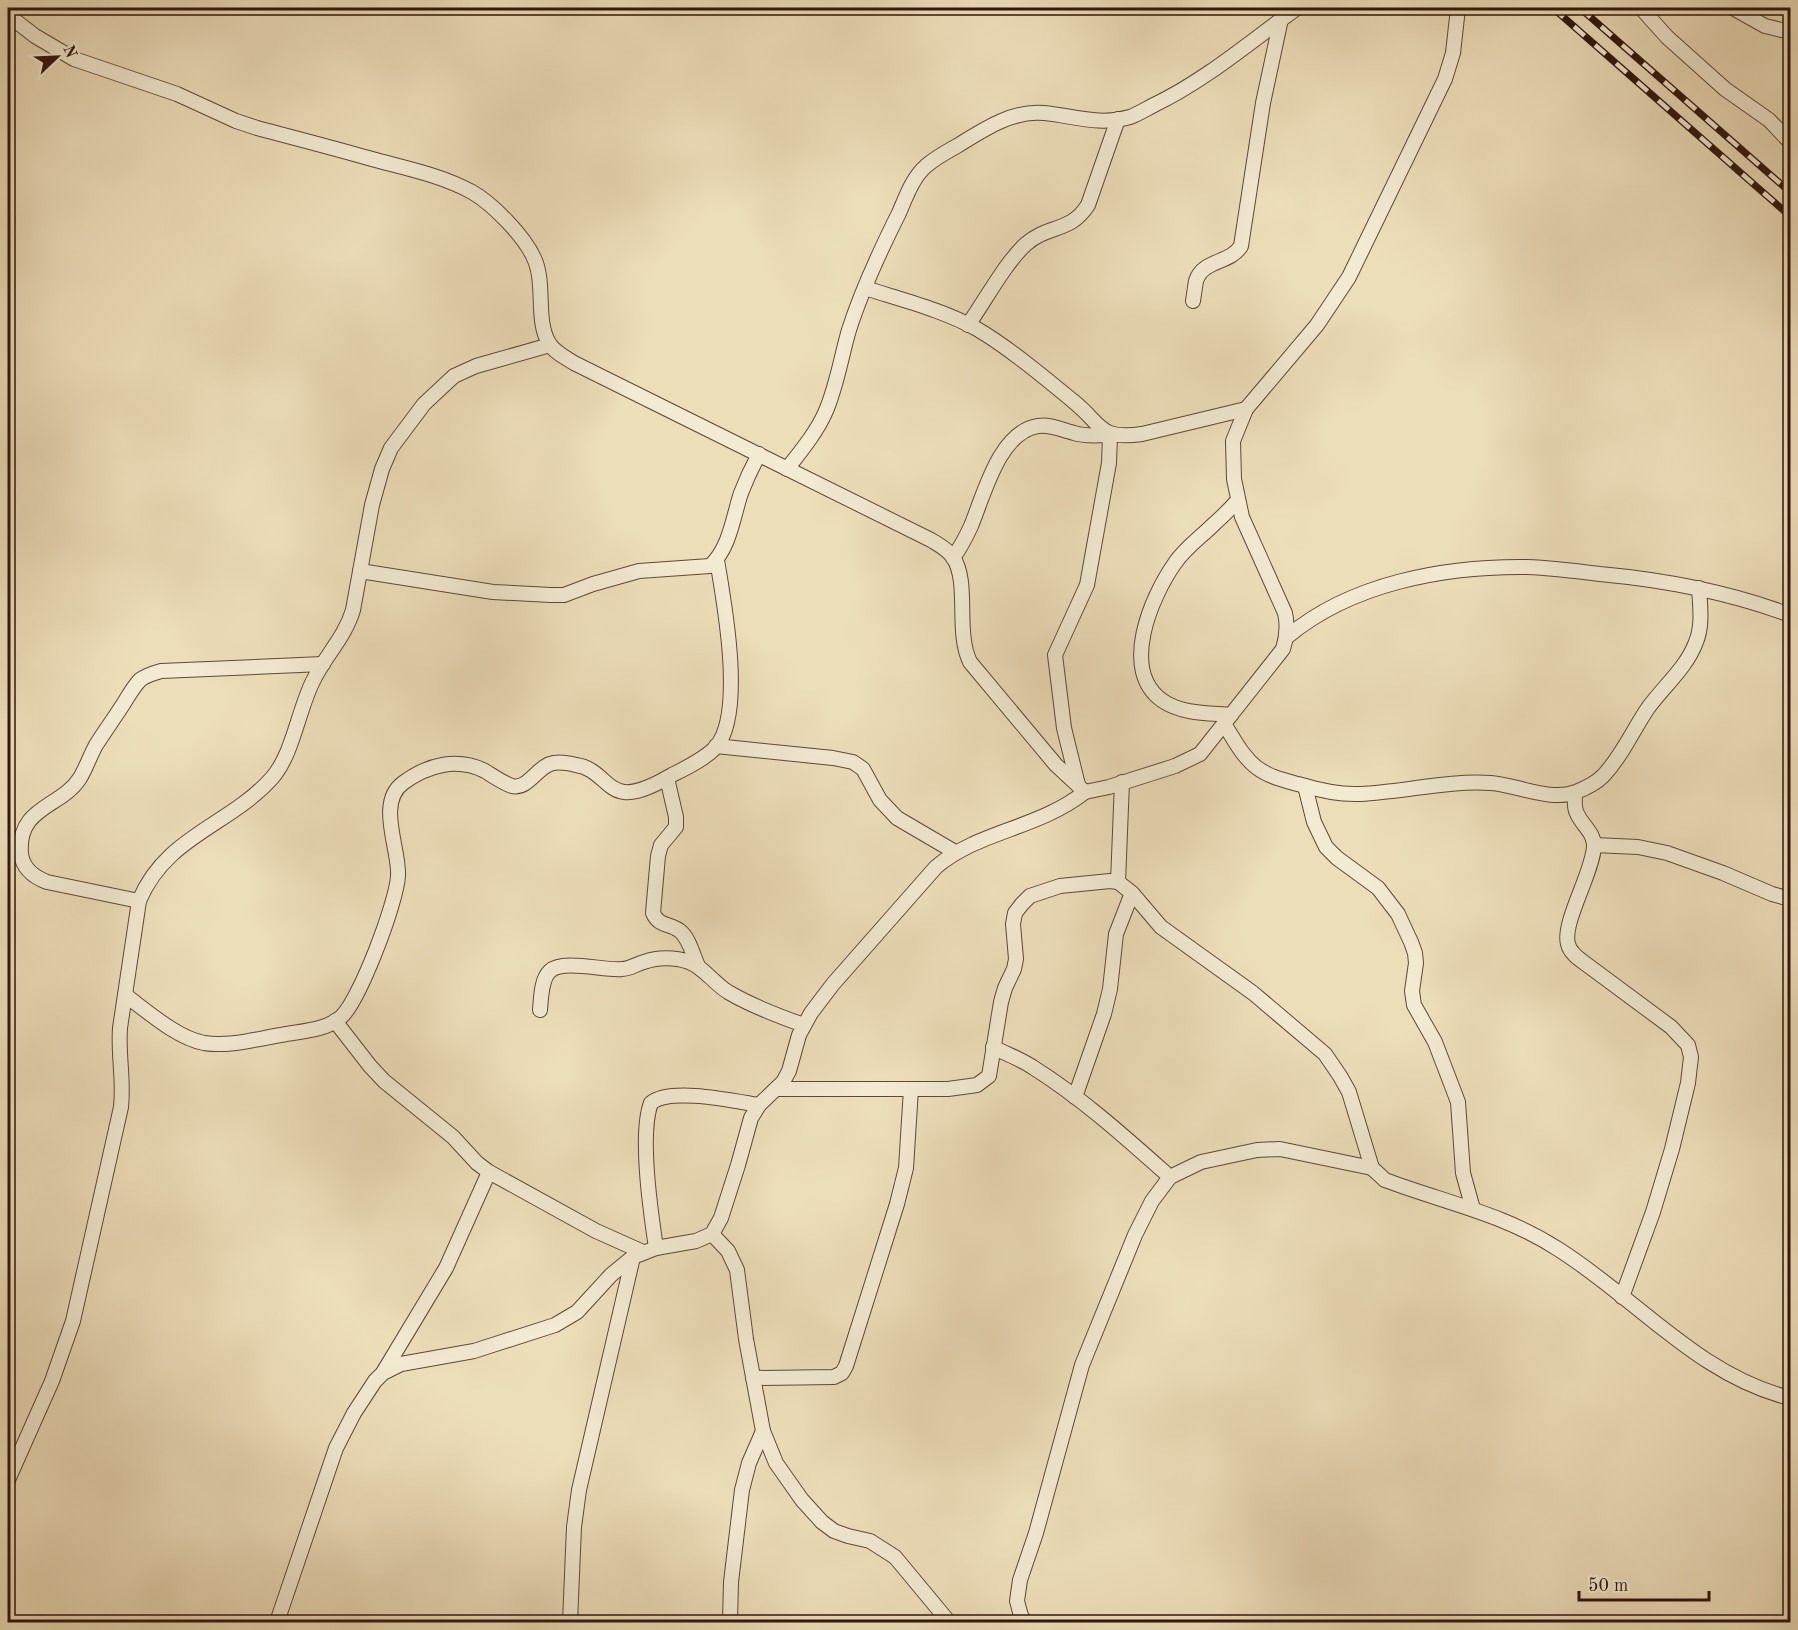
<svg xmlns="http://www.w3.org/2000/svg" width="1798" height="1630" viewBox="0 0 1798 1630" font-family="'Old Standard TT',serif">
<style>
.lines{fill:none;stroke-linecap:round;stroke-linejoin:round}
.street-casing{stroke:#5e4838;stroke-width:16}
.street{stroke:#f3ead2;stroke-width:14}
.rail-casing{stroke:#2e160d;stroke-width:7}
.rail{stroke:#f3ead2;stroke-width:4.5;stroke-dasharray:14;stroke-linecap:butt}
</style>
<rect width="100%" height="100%" fill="#eddeba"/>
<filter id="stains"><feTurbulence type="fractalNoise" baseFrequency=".00333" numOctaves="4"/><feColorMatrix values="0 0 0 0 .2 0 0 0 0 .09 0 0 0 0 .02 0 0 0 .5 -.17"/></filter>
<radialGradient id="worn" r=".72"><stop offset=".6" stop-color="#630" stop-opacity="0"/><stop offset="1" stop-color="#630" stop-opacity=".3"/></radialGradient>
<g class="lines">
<defs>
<g id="street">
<polyline points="1641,8 1667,37 1725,89 1769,120 1790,142"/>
<polyline points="1733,8 1765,26 1790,32"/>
<path d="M 8,15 L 35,36 L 74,59 L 177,94 L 236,121 L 257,128 C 295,138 334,148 372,159 C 405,168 441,175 472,192 C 493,204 524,236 534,258 C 546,284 535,320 549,343 C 554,352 566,358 574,363 L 931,540 C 939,545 947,549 953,557 C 970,583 955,631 970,662 L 1056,765 L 1085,792 L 1109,787 L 1175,766 L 1200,754 L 1283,649 C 1287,636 1288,626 1285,613 L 1242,517 L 1234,479 L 1233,441 L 1246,409 L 1317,325 L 1349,277 L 1445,79 L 1453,53 L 1458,8"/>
<path d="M 865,288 C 902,300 943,310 977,329 C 1008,347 1045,378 1073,401 C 1103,425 1098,440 1142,434 L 1246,409"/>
<path d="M 1193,301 C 1194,294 1195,287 1196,281 C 1203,259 1230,264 1241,246 L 1263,103 L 1281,19"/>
<path d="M 968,325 C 985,301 1005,263 1026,244 C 1049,224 1070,233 1088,205 L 1118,119"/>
<path d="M 787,469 C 801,451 816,433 825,413 C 837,386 841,357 849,330 C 862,289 880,251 899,213 C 906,197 913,177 926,166 C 935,158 946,152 957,146 C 983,130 1012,110 1044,113 C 1075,116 1098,126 1130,117 C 1138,114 1146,109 1154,105 C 1206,80 1251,41 1297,8"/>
<path d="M 953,558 C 960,548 966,537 971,526 C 984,495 999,432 1038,426 C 1051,424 1061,430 1074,433 C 1086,437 1098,435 1110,435 L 1109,463 L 1087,585 L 1055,655 L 1064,728 L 1078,785"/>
<path d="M 360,571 L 493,592 L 551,595 L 564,595 L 593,584 L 639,571 L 710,566 C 730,548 733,517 741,493 C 746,480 752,467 759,454"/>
<path d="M 1287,637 C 1351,583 1445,566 1527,567 C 1551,568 1576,571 1600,574 C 1665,580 1729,592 1790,615"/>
<path d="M 1231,715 C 1209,713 1182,714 1163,701 C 1119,671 1151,597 1175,563 C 1185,548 1201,537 1214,524 C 1222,517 1230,509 1237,501"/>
<path d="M 1224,724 C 1234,739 1242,756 1256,767 C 1269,777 1283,780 1298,784 C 1318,790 1339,795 1360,794 C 1404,792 1448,780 1491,783 C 1518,785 1550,802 1576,792 C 1586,788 1596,783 1603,776 C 1622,756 1633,730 1648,708 C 1664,686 1687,667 1696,642 C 1703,625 1700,606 1699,588"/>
<polyline points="716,746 833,758 853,762 863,769 880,800 897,818 955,852"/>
<path d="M 667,778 L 676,817 L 676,827 L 661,845 L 658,856 L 653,913 C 659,927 670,923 680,931 C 689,938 693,955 698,966"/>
<polyline points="1305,786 1314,822 1326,847 1337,858 1378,888 1398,914 1411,942 1415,953 1416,963 1412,991 1414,1005 1435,1042 1458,1102 1463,1173 1473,1209"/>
<path d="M 1575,793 C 1575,798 1574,806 1576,811 C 1580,824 1595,832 1594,847 C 1592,874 1562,923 1568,944 C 1570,953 1579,959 1586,964 L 1671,1027 L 1688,1045 L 1691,1057 L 1688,1083 L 1672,1149 L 1653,1212 L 1622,1297"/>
<polyline points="1594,845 1638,847 1667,853 1723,873 1772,894 1790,899"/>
<polyline points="1118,882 1122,782"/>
<path d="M 139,901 L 47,882 C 34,877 23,869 21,854 C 17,806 61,808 80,778 C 86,768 90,756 96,745 C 105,731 115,717 124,703 C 129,695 134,686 140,680 C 146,675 154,673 161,671 L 323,664"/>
<path d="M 125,995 C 147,1011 177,1038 204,1043 C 229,1047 256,1039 281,1035 C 300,1031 324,1031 340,1018 C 359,1003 397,901 398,876 C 400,850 376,803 403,783 C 427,765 457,757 485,771 C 493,776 503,783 512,786 C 527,790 537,768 550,764 C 558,761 568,763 576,765 C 599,768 606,790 624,792 C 639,794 660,782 672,775 C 686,768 705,759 716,747 C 745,713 724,602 717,560"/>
<path d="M 540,1010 C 541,999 541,979 550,971 C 563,959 605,971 622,969 C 630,969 636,964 644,962 C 658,957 675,957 689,962 C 702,966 715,984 728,992 C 752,1006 778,1016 804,1025"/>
<polyline points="335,1021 370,1066 384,1081 453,1137 477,1163 489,1172 596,1231 643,1252"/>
<path d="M 993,1047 C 1006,1054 1021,1059 1034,1068 C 1083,1099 1126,1138 1170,1177"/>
<path d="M 776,1089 L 948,1089 L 977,1085 L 989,1076 L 1001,1002 L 1005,988 L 1014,969 L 1016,959 L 1013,924 L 1015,913 L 1022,904 L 1030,896 L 1060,886 L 1110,881 L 1118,882 L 1132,893 L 1161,927 L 1253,993 L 1325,1054 L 1340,1076 L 1349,1092 L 1372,1168 L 1385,1180 C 1446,1203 1502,1213 1558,1249 C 1636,1298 1699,1376 1790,1398"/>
<polyline points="1075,1097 1104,1014 1110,989 1116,934 1132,893"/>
<polyline points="712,1234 728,1251 737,1270 746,1339 763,1431 776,1463 802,1500 822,1522 834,1531 848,1536 870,1541 895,1557 949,1622"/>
<path d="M 656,1248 C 651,1214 639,1134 651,1103 C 670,1087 734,1101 759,1105"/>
<polyline points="384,1371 446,1268 489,1172"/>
<polyline points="753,1378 834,1377 842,1373 846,1366 897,1204 906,1168 911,1089"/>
<path d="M 8,1480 L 52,1381 L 73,1321 L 121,1107 C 124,1079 118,1056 120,1028 L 139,901 C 166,836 229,826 272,778 C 293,754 298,711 313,681 C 325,656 345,637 353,610 L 372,505 L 382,469 L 391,448 L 424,404 L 454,376 L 476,366 L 550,345"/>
<path d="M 277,1622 L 336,1448 L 354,1413 L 375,1381 L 383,1373 L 401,1364 L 474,1351 L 555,1325 L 577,1312 L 611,1275 L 633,1257 L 656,1248 L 696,1241 L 712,1234 L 721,1218 L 738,1165 L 751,1118 L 759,1105 L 783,1082 L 789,1071 L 799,1035 L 811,1013 L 833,984 L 936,867 C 978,831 1038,829 1085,792"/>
<polyline points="570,1622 574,1527 579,1490 633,1257"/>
<polyline points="730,1622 731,1582 742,1490 749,1463 763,1431"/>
<polyline points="1025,1622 1021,1616 1017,1601 1020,1580 1036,1533 1082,1365 1135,1235 1152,1201 1170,1177 1201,1162 1257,1150 1280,1149 1372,1168"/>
</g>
</defs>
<!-- street casing -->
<use href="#street" class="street-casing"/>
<!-- street -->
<use href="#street" class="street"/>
<defs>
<g id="rail">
<polyline points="1553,8 1790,216"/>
<polyline points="1580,8 1790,192"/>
</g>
</defs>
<!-- rail casing -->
<use href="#rail" class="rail-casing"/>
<!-- rail -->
<use href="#rail" class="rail"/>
</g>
<!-- margin -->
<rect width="1798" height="1630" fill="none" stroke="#eddeba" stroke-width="30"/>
<rect x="9" y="9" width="1780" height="1612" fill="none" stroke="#2e160d" stroke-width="3"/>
<rect x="15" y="15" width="1768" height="1600" fill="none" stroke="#2e160d" stroke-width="1.5"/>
<!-- north arrow -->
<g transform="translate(57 57) rotate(67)" stroke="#f3ead2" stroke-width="4.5" paint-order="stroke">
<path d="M0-4.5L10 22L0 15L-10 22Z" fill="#2e160d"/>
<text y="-9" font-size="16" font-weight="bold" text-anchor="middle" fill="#2e160d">N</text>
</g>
<!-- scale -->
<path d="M1579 1591v9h130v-9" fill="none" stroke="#2e160d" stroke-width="3"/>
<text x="1588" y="1591" font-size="18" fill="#2e160d" stroke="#f3ead2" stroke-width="4.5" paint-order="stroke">50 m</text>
<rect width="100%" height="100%" filter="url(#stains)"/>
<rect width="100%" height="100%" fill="url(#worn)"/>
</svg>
